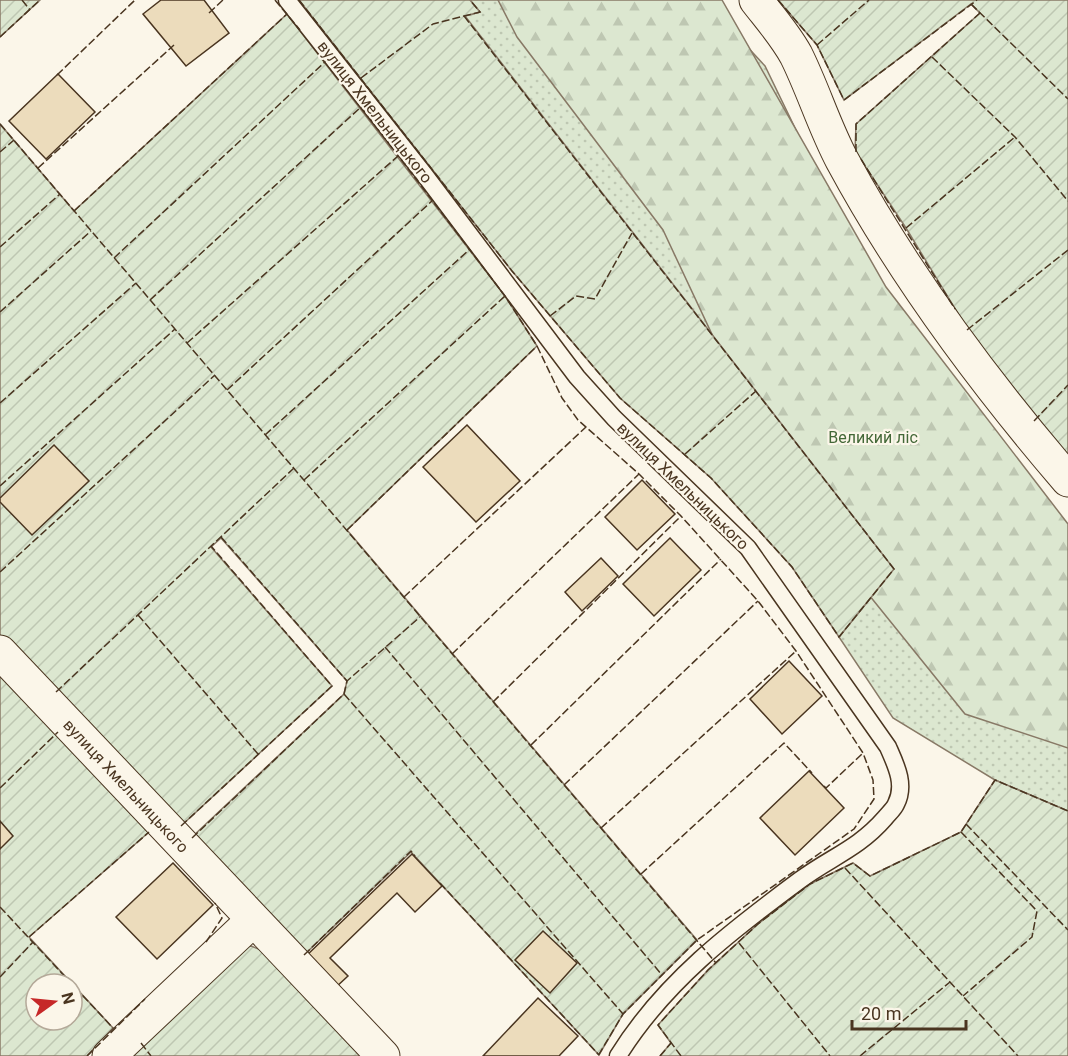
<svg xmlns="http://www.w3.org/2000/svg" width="1068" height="1056" viewBox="0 0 1068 1056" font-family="Roboto,sans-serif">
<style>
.grass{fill:url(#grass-dots);stroke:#887966;stroke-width:1.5}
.forest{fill:url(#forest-firs);stroke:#887966;stroke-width:1.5}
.garden{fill:url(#garden-furrows);stroke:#887966;stroke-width:1.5;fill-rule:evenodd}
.building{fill:#ecdcbc;stroke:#4a3520;stroke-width:1.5}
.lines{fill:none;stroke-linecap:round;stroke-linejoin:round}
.lane-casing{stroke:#4a3520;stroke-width:19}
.street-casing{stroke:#4a3520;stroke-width:35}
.lane{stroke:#fbf6e9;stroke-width:16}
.street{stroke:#fbf6e9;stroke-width:33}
.fence{stroke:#4a3520;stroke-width:1.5;stroke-dasharray:8 3;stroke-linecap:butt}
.labels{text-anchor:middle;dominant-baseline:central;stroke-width:4.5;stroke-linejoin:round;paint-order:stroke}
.street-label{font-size:16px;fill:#4a3520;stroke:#fbf6e9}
.park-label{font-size:16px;fill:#436837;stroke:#fbf6e9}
</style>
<defs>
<pattern id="grass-dots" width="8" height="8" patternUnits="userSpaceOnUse" patternTransform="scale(1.5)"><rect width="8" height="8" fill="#dce7d0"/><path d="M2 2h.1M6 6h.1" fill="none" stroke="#bec7b2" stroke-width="1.8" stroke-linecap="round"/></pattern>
<pattern id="forest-firs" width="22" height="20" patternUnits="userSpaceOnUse" patternTransform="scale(1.5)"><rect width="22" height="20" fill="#dce7d0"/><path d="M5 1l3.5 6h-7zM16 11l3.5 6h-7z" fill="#bec7b2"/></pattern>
<pattern id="garden-furrows" width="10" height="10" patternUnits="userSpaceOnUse" patternTransform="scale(1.5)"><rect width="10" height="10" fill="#dce7d0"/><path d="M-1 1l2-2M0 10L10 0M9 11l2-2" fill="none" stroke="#bec7b2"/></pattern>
</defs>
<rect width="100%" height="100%" fill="#fbf6e9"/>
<!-- grass -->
<polygon class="grass" points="470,0 704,0 765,66 856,254 1068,548 1068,811 995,780 893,718 839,637 893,570 464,16 480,12"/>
<!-- forest -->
<polygon class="forest" points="498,0 722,0 886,287 1068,524 1068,748 965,714 786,492 663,230 517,37"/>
<!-- garden -->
<g class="garden">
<polygon points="0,0 40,0 0,37"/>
<polygon points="299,0 470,0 480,12 465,16 894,569 839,637 792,567 711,478 620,398 512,271"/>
<polygon points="778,0 1068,0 1068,458 968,330 906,228 855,151 856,124 980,13 971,4 844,100 817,45"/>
<polygon points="287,14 505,296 537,346 347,530 697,940 623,1014 599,1055 411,852 303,956 191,838 344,694 347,681 221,538 211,547 332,686 181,826 0,639 0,124 74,211"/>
<path d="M 0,669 L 149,832 L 29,937 L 113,1028 L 87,1056 L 0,1056 ZM 36,984 L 72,984 L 72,1020 L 36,1020 Z"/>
<polygon points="995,780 1068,811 1068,1056 660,1056 671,1043 658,1025 708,970 758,924 810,884 853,863 870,876 961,832"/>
<polygon points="251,946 271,954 368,1056 123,1056 236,949"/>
</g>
<!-- building -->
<g class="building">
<polygon points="161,0 204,0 229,33 186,66 143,14"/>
<polygon points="58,74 95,112 46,159 9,121"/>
<polygon points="467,425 520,481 476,522 423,467"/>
<polygon points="54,445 89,481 32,535 0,502 0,498"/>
<polygon points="642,480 675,514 637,550 605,517"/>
<polygon points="670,538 701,570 654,616 623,584"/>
<polygon points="601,558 618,576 582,611 565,592"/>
<polygon points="789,661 822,696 782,734 750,699"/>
<polygon points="809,771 844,808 795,855 760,818"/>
<polygon points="0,821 13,836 0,849"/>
<polygon points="412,854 442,886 415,912 397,893 330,958 348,976 335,988 305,957"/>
<polygon points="173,863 213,905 157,959 116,917"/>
<polygon points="543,931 577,963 550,993 515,960"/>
<polygon points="538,998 578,1036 559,1056 483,1056"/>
</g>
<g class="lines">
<defs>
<path id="lane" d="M 287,0 L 424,174 L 577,377 L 614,418 L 748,548 L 888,747 C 896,765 906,785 896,804 C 894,809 888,814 885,818 C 858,849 831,857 800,880 C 731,931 664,982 618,1056"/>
<g id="street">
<path d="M 756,0 C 770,18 785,35 796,55 C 813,89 824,126 842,160 C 904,275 983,381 1068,480"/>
<polyline points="0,652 383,1056"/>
<polyline points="109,1056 252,921"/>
</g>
</defs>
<!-- lane casing -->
<use href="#lane" class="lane-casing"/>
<!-- street casing -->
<use href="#street" class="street-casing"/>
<!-- lane -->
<use href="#lane" class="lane"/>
<!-- street -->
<use href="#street" class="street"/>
<!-- fence -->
<g class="fence">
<polyline points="22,0 30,10"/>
<polyline points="275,0 300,30"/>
<polyline points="299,0 512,271 620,398 711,478 792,567 839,637 894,569 464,16"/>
<polyline points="778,0 817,45 844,100 977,0"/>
<polyline points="971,4 1068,99"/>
<polyline points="209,13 223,0"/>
<polyline points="0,37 40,0"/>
<polyline points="817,45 869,0"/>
<polyline points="932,57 1015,137 1068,201"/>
<polyline points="57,75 135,0"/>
<polyline points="361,78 433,24 480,12 470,0"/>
<polyline points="361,107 505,296 537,346 562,398 578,420 639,474 681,516 758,601 796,651 863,753 873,780 874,799 854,829 697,940 623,1014 598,1056"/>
<polyline points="0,124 716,963"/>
<polyline points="0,152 14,140"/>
<polyline points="856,152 856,124 980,13"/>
<polyline points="861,159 955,309"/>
<polyline points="38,168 174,45"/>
<polyline points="74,211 287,14"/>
<polyline points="906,228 1015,137"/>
<polyline points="0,247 60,194"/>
<polyline points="114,258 326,61"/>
<polyline points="150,300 361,107"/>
<polyline points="0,312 91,231"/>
<polyline points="550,316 576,296 595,299 632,233"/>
<polyline points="967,330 1068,250"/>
<polyline points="187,343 398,156"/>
<polyline points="227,390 433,200"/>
<polyline points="0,403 136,283"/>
<polyline points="1034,421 1068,385"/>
<polyline points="265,435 470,249"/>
<polyline points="685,454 756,391"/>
<polyline points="304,480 505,296"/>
<polyline points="0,486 175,329"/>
<polyline points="347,530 537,346"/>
<polyline points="221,537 347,681"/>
<polyline points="0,572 215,375"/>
<polyline points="404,597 586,427"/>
<polyline points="138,615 258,754"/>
<polyline points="385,647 662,975"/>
<polyline points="452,654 639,474"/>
<polyline points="56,692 294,468"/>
<polyline points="344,694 623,1014"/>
<polyline points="493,702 681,516"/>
<polyline points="531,745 721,559"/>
<polyline points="564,785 758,601"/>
<polyline points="824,786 826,788 863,753"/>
<polyline points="0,788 58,732"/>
<polyline points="966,824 1068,930"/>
<polyline points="181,826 332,686 211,546"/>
<polyline points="601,828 796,651"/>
<polyline points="961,832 1037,911 1032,937 963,996"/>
<polyline points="192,838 344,694 347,681 421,616"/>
<polyline points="845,868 1018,1056"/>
<polyline points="641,874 784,743 812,773"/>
<polyline points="440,883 599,1055"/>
<polyline points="0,907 113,1028"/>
<polyline points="29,937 149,832"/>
<polyline points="206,942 222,918 215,903"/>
<polyline points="739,943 830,1056"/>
<polyline points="304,955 411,851 415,856"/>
<polyline points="0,977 33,942"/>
<polyline points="141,1043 151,1056"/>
<polyline points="87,1056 145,999"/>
<polyline points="660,1056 671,1043"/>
<polyline points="681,1056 658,1025 708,970 758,924 810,884 853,863 870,876 961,832 995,780 1068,811"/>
<polyline points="860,1056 950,982"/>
</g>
</g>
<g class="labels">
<!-- street labels -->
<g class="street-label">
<text transform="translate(375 112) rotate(52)">вулиця Хмельницького</text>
<text transform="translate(683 486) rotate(44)">вулиця Хмельницького</text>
<text transform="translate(126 786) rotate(47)">вулиця Хмельницького</text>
</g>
<!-- park labels -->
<g class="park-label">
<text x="873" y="437">Великий ліс</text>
</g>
</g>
<!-- north arrow -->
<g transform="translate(54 1002) rotate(75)"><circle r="28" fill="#fbf6e9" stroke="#b4a999" stroke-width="1.5"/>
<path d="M0-4.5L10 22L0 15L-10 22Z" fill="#c62828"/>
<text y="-9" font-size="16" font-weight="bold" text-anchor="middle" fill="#4a3520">N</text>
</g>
<!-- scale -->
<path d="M852 1020v9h114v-9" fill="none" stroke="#4a3520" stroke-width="3"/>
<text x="861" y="1020" font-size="18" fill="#4a3520" stroke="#fbf6e9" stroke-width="4.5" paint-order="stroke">20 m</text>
</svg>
